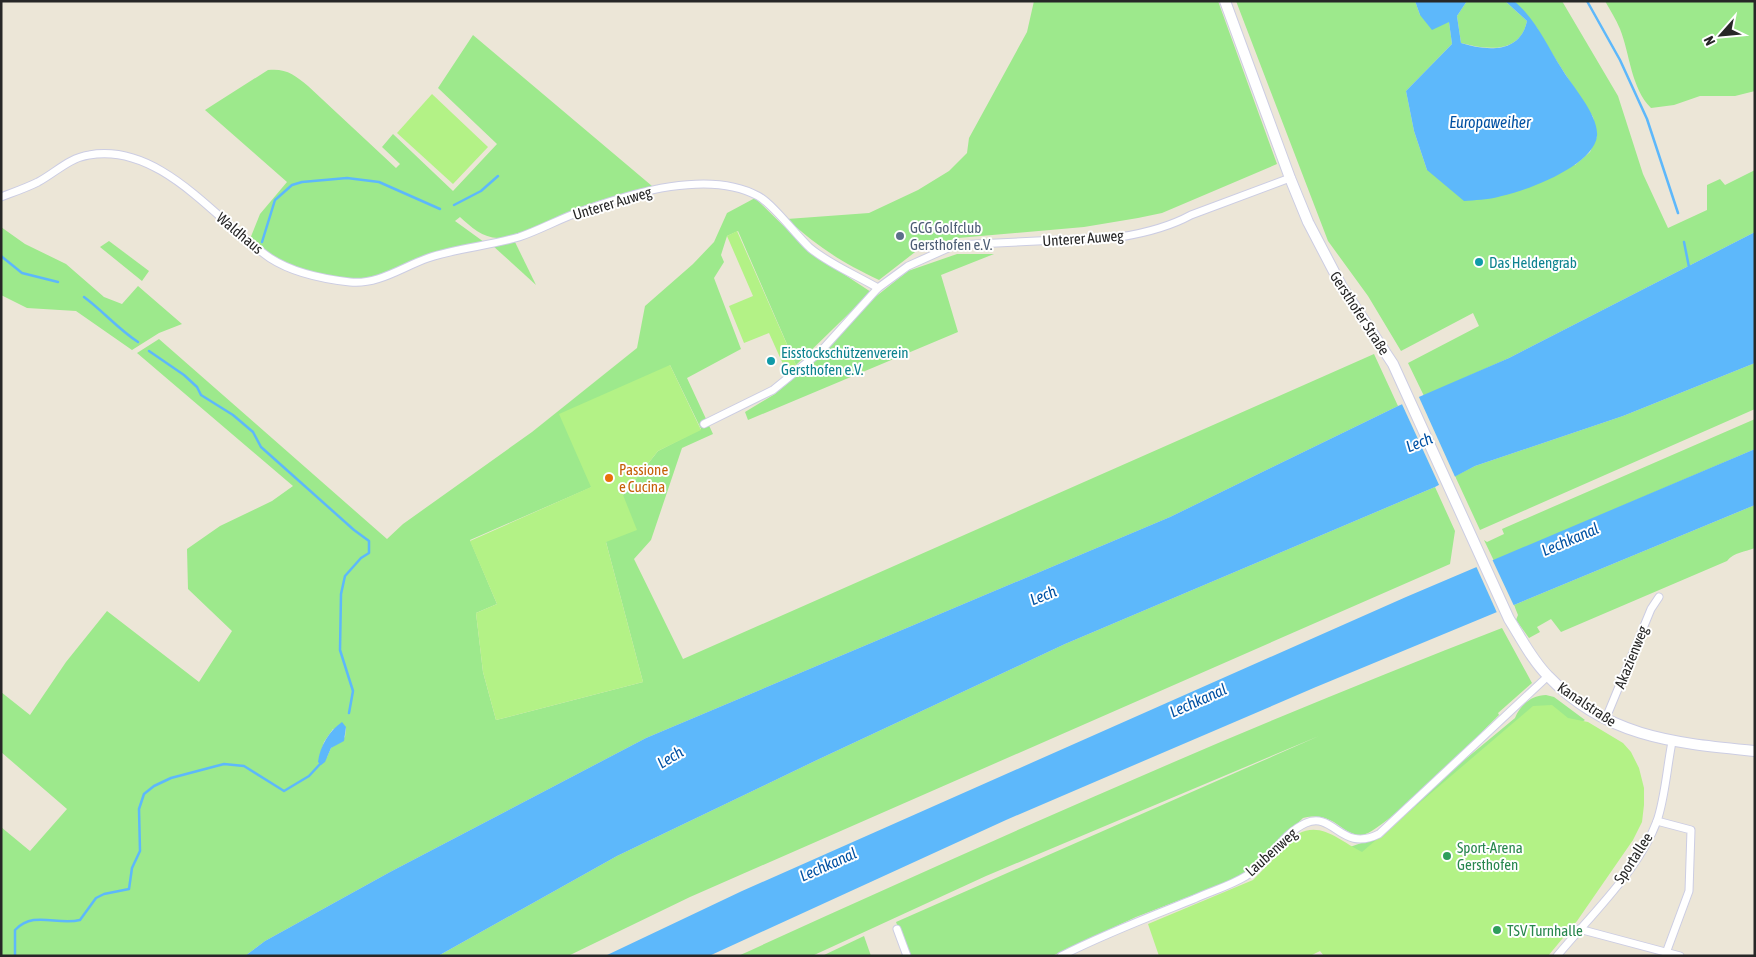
<svg xmlns="http://www.w3.org/2000/svg" width="1756" height="957" viewBox="0 0 1756 957" font-family="'Asap Condensed',sans-serif">
<style>
.green{fill:#9de98c;fill-rule:evenodd}
.pitch{fill:#b3f286}
.water{fill:#5db8fb}
.pier{fill:#ece6d7}
.lines{fill:none;stroke-linecap:round;stroke-linejoin:round}
.stream{stroke:#5db8fb;stroke-width:2.5}
.minor-casing{stroke:#cccde3;stroke-width:9}
.secondary-casing{stroke:#cccde3;stroke-width:12}
.minor{stroke:#fff;stroke-width:7}
.secondary{stroke:#fff;stroke-width:10}
.service-dot{fill:#5c6f8a;stroke:#fff;stroke-width:2}
.culture-dot{fill:#0f9aa8;stroke:#fff;stroke-width:2}
.food-dot{fill:#e8710a;stroke:#fff;stroke-width:2}
.leisure-dot{fill:#2e9e5b;stroke:#fff;stroke-width:2}
.labels{text-anchor:middle;dominant-baseline:central;stroke-width:4;stroke-linejoin:round;paint-order:stroke}
.street-label{font-size:15px;fill:#272727;stroke:#fff}
.service-label{font-size:15px;fill:#4e5e75;stroke:#fff;text-anchor:start}
.culture-label{font-size:15px;fill:#0d838f;stroke:#fff;text-anchor:start}
.food-label{font-size:15px;fill:#c56008;stroke:#fff;text-anchor:start}
.leisure-label{font-size:15px;fill:#27864d;stroke:#fff;text-anchor:start}
.water-label{font-size:16px;font-style:italic;fill:#0051a3;stroke:#fff}
</style>
<rect width="100%" height="100%" fill="#ece6d7"/>
<!-- green -->
<g class="green">
<path d="M 1034,1 L 1218,1 L 1277,164 L 1162,213 L 1138,218 L 1084,227 L 958,238 L 919,249 L 879,280 C 841,262 818,247 787,219 L 869,213 L 918,190 L 949,171 L 967,153 L 969,138 L 1027,32 Z"/>
<polygon points="1236,1 1415,1 1420,15 1449,22 1452,44 1406,91 1414,131 1427,170 1575,165 1590,152 1597,136 1593,117 1549,49 1537,28 1514,1 1562,1 1618,96 1643,174 1668,228 1707,210 1707,185 1720,179 1725,185 1755,170 1755,232 1509,358 1424,396 1408,363 1479,326 1473,313 1401,351 1368,296 1328,241"/>
<path d="M 1467,1 L 1505,1 L 1527,21 C 1520,54 1487,50 1461,43 L 1457,16 Z"/>
<path d="M 1605,1 L 1755,1 L 1755,91 L 1735,96 L 1700,96 L 1674,105 L 1651,108 C 1631,88 1630,54 1620,29 C 1616,19 1610,10 1605,1 Z"/>
<path d="M 473,35 L 652,186 C 627,193 602,199 578,208 C 553,218 527,237 500,238 C 484,239 471,227 460,217 L 455,221 L 484,242 L 376,277 L 351,280 L 292,267 L 274,258 L 250,239 L 260,214 L 287,182 L 205,110 L 268,70 C 286,68 295,75 308,86 L 396,168 L 400,164 L 382,147 L 393,134 L 453,191 L 497,144 L 438,88 Z"/>
<path d="M 755,198 L 810,252 L 871,292 L 796,365 L 738,231 L 727,236 L 721,255 L 724,262 L 714,278 L 741,349 L 687,378 L 713,434 L 682,448 L 651,540 L 634,559 L 683,659 L 1374,354 L 1398,406 L 1170,517 L 646,738 L 390,872 L 265,941 L 245,956 L 1,956 L 1,827 L 30,851 L 67,809 L 1,752 L 1,692 L 30,715 L 66,662 L 107,611 L 199,682 L 232,631 L 188,589 L 187,549 L 220,526 L 272,501 L 293,486 L 137,353 L 159,339 L 387,539 L 403,524 L 532,432 L 637,348 L 645,306 L 693,264 L 714,242 L 727,213 ZM 670,365 L 701,429 L 658,451 L 623,495 L 606,542 L 643,682 L 496,720 L 483,672 L 476,613 L 497,604 L 470,540 L 592,487 ZM 346,727 L 345,737 L 331,748 L 327,757 L 319,758 L 324,742 L 333,729 Z"/>
<polygon points="1,227 25,244 66,264 104,297 122,304 138,286 182,324 159,333 132,350 76,311 27,308 1,295"/>
<polygon points="109,241 149,271 142,281 100,247"/>
<polygon points="515,242 536,285 492,245"/>
<polygon points="957,254 994,254 941,275 958,332 748,420 745,412 775,394 821,356 874,298 908,271"/>
<polygon points="1755,363 1755,409 1480,530 1455,476 1475,466 1623,416"/>
<polygon points="1755,419 1755,449 1494,561 1484,540 1487,542 1504,534 1502,529"/>
<polygon points="1435,487 1455,531 1450,564 690,897 568,956 438,956 617,856 817,760 1065,644"/>
<path d="M 1755,505 L 1755,548 C 1745,552 1734,552 1727,561 L 1561,632 L 1551,619 L 1537,627 L 1540,632 L 1529,638 L 1516,620 L 1518,615 L 1514,605 Z"/>
<path d="M 1502,628 L 1532,683 L 1498,713 L 1499,715 C 1479,735 1383,833 1362,835 C 1341,836 1335,810 1303,818 L 1250,869 L 1237,878 L 1136,917 L 1052,956 L 909,956 L 896,922 L 1319,736 L 986,876 L 812,956 L 738,956 C 990,841 1243,728 1502,628 Z"/>
<path d="M 1546,695 L 1554,697 L 1585,720 L 1369,856 L 1347,848 L 1367,841 L 1515,718 C 1520,705 1532,695 1546,695 Z"/>
<polygon points="864,936 871,956 822,956"/>
</g>
<!-- pitch -->
<g class="pitch">
<polygon points="432,94 488,147 453,184 397,133"/>
<polygon points="737,231 796,365 787,373 769,333 744,343 729,306 753,296 727,236"/>
<polygon points="670,365 701,430 658,451 623,495 637,530 606,542 643,682 496,720 483,672 476,613 497,604 470,541 591,487 559,414"/>
<path d="M 1552,705 L 1568,718 L 1588,722 L 1623,743 L 1631,752 L 1639,768 L 1644,788 L 1644,805 L 1642,822 L 1633,840 L 1577,921 L 1548,956 L 1324,956 L 1320,951 L 1310,956 L 1159,956 L 1148,924 L 1253,880 L 1298,834 C 1321,821 1340,841 1362,852 L 1533,706 Z"/>
</g>
<!-- water -->
<g class="water">
<path d="M 1415,1 L 1467,1 L 1457,16 L 1461,43 C 1486,51 1520,54 1527,21 L 1505,1 L 1514,1 C 1536,19 1547,46 1562,69 C 1572,86 1599,115 1597,136 C 1594,166 1524,192 1498,197 C 1487,200 1475,200 1464,201 L 1427,170 L 1414,131 L 1406,91 L 1452,44 L 1449,22 L 1432,30 L 1420,15 Z"/>
<polygon points="1755,232 1755,363 1623,416 1475,466 1435,487 1065,644 817,760 617,856 438,956 245,956 265,941 390,872 646,738 1170,517 1398,406 1509,358"/>
<polygon points="1755,449 1755,505 1316,687 1006,820 709,956 605,956 742,891 1406,597"/>
<path d="M 342,722 L 346,727 L 344,741 L 331,748 L 325,762 L 321,765 L 318,762 C 320,746 329,731 342,722 Z"/>
</g>
<!-- pier -->
<g class="pier">
<polygon points="1418,395 1456,479 1440,487 1401,402"/>
<polygon points="1492,559 1515,608 1498,615 1476,566"/>
</g>
<g class="lines">
<!-- stream -->
<g class="stream">
<polyline points="1587,1 1620,60 1647,119 1678,213"/>
<polyline points="454,205 481,191 498,176"/>
<polyline points="262,242 275,200 292,185 302,182 347,178 379,182 440,209"/>
<polyline points="1684,242 1689,267"/>
<polyline points="1,256 22,273 58,282"/>
<path d="M 84,297 C 103,311 118,329 138,342"/>
<polyline points="149,351 184,375 197,387 201,395 233,415 253,432 261,447 354,530 369,541 369,553 361,558 345,576 341,594 340,650 353,691 349,713"/>
<path d="M 15,956 L 15,930 C 34,910 57,926 80,920 L 96,898 L 104,894 L 129,889 L 132,868 L 140,851 L 139,809 L 144,794 L 154,786 L 171,778 L 224,764 L 244,766 L 284,791 L 309,776 L 322,762"/>
</g>
<defs>
<g id="minor">
<path d="M 1,197 C 14,192 26,188 38,182 C 55,173 69,158 89,155 C 161,142 217,222 270,258 C 293,273 323,279 350,282 C 378,285 402,267 428,258 C 457,248 489,246 519,237 C 540,230 561,218 582,211 C 632,193 709,169 758,196 C 773,204 796,235 810,248 C 829,264 856,275 878,288"/>
<path d="M 704,424 L 773,390 L 820,352 L 878,288 L 908,266 L 955,245 L 1120,237 C 1145,233 1169,227 1191,215 L 1290,178"/>
<polyline points="1606,718 1651,609 1659,597"/>
<polyline points="1657,821 1691,830 1689,891 1666,953"/>
<polyline points="897,929 907,956"/>
<polyline points="1579,929 1680,956"/>
<path d="M 1061,956 C 1104,934 1149,917 1194,899 C 1211,891 1230,886 1246,876 C 1269,863 1281,834 1306,823 C 1334,811 1341,853 1379,834 L 1548,676"/>
<path d="M 1557,956 C 1590,916 1639,870 1657,821 C 1665,798 1667,767 1672,742"/>
</g>
<path id="secondary" d="M 1225,1 L 1290,178 L 1308,222 L 1342,287 L 1393,364 L 1509,619 C 1521,638 1532,660 1548,676 C 1607,738 1676,743 1755,751"/>
</defs>
<!-- minor casing -->
<use href="#minor" class="minor-casing"/>
<!-- secondary casing -->
<use href="#secondary" class="secondary-casing"/>
<!-- minor -->
<use href="#minor" class="minor"/>
<!-- secondary -->
<use href="#secondary" class="secondary"/>
</g>
<!-- markers -->
<circle class="service-dot" cx="900" cy="236" r="5"/>
<g class="culture-dot">
<circle cx="1479" cy="262" r="5"/>
<circle cx="771" cy="361" r="5"/>
</g>
<circle class="food-dot" cx="609" cy="478" r="5"/>
<g class="leisure-dot">
<circle cx="1447" cy="856" r="5"/>
<circle cx="1497" cy="930" r="5"/>
</g>
<g class="labels">
<!-- street labels -->
<g class="street-label">
<text transform="translate(612 203) rotate(-17)">Unterer Auweg</text>
<text transform="translate(240 233) rotate(40)">Waldhaus</text>
<text transform="translate(1083 238) rotate(-4)">Unterer Auweg</text>
<text transform="translate(1360 313) rotate(57)">Gersthofer Straße</text>
<text transform="translate(1631 657) rotate(-68)">Akazienweg</text>
<text transform="translate(1587 704) rotate(34)">Kanalstraße</text>
<text transform="translate(1271 852) rotate(-42)">Laubenweg</text>
<text transform="translate(1633 858) rotate(-57)">Sportallee</text>
</g>
<!-- service labels -->
<g class="service-label">
<text x="910" y="227">GCG Golfclub<tspan x="910" dy="17">Gersthofen e.V.</tspan></text>
</g>
<!-- culture labels -->
<g class="culture-label">
<text x="1489" y="262">Das Heldengrab</text>
<text x="781" y="352">Eisstockschützenverein<tspan x="781" dy="17">Gersthofen e.V.</tspan></text>
</g>
<!-- food labels -->
<g class="food-label">
<text x="619" y="469">Passione<tspan x="619" dy="17">e Cucina</tspan></text>
</g>
<!-- leisure labels -->
<g class="leisure-label">
<text x="1457" y="847">Sport-Arena<tspan x="1457" dy="17">Gersthofen</tspan></text>
<text x="1507" y="930">TSV Turnhalle</text>
</g>
<!-- water labels -->
<g class="water-label">
<text x="1490" y="122">Europaweiher</text>
<text transform="translate(1419 442) rotate(-22)">Lech</text>
<text transform="translate(1570 539) rotate(-23)">Lechkanal</text>
<text transform="translate(1043 595) rotate(-22)">Lech</text>
<text transform="translate(1198 700) rotate(-24)">Lechkanal</text>
<text transform="translate(670 757) rotate(-31)">Lech</text>
<text transform="translate(828 864) rotate(-24)">Lechkanal</text>
</g>
</g>
<!-- border -->
<rect width="1756" height="957" fill="none" stroke="#272727" stroke-width="5"/>
<!-- north arrow -->
<g transform="translate(1721 35) rotate(243)" stroke="#ffffff" stroke-width="4" paint-order="stroke">
<path d="M0-4L9 19L0 12L-9 19Z" fill="#272727"/>
<text y="-8" font-size="14" font-weight="bold" text-anchor="middle" fill="#272727">N</text>
</g>
</svg>
